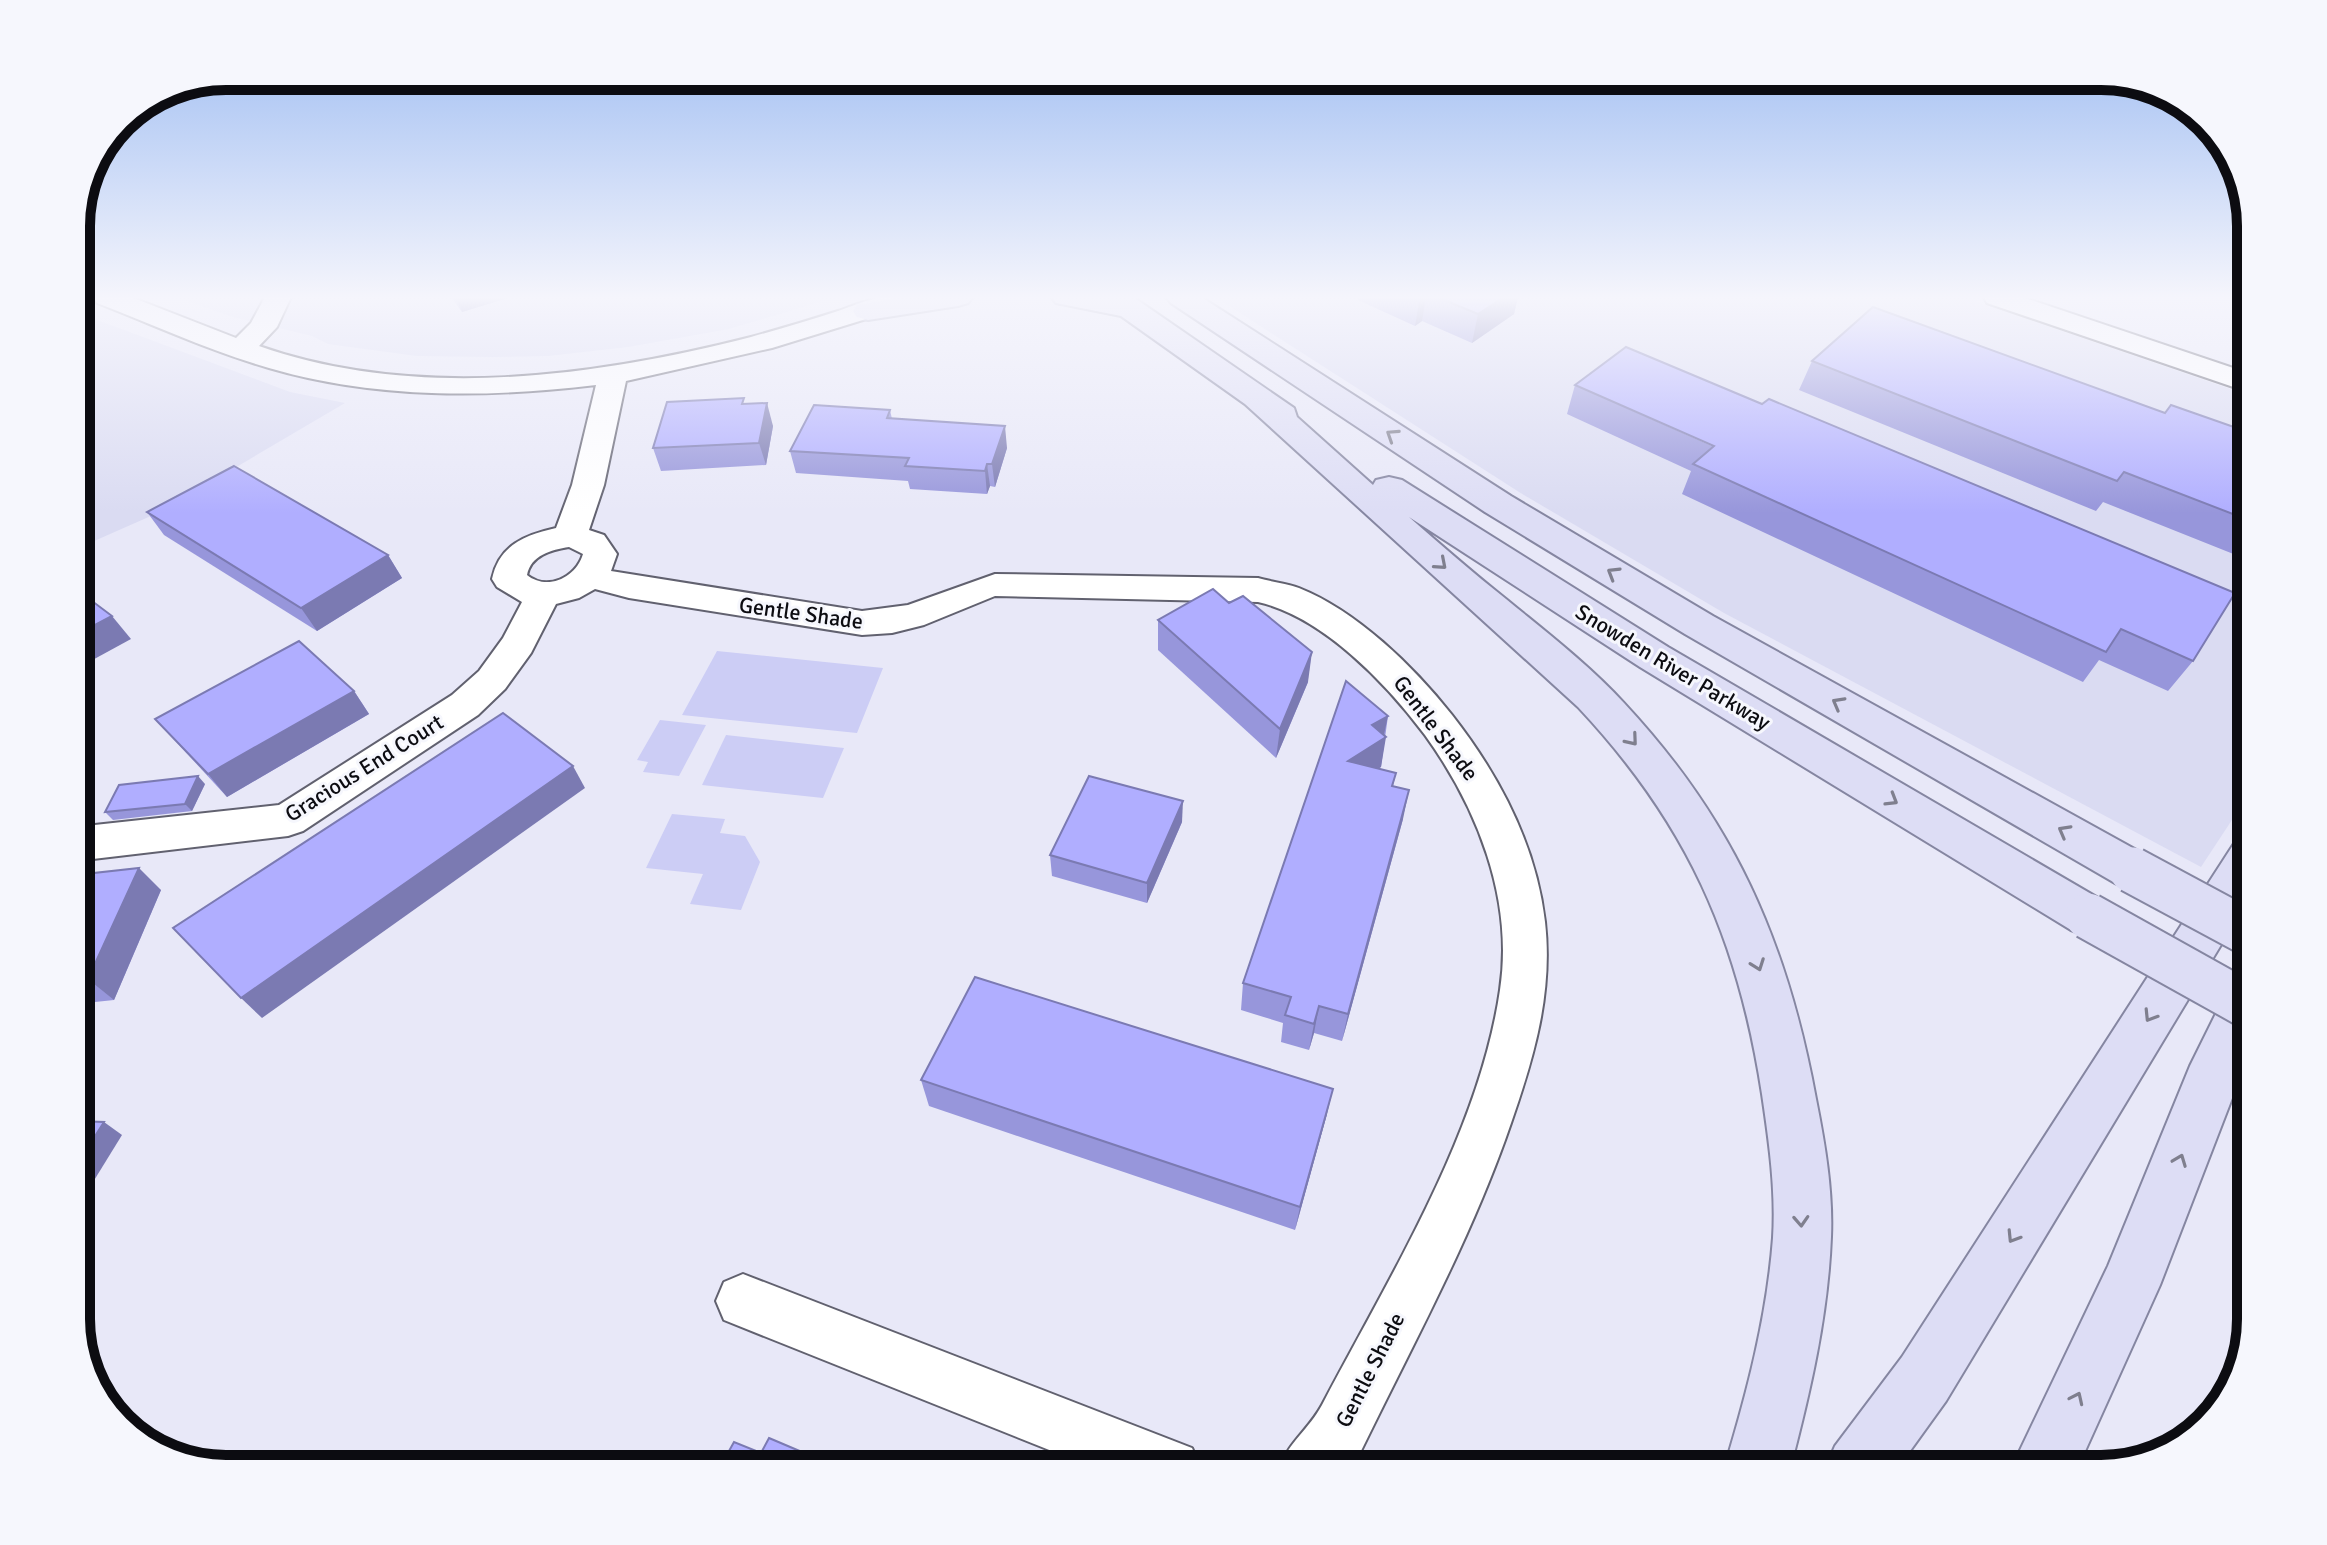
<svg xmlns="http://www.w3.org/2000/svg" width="2327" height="1545" viewBox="0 0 2327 1545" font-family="Signika,sans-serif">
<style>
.built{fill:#dadbf2}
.green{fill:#cccdf5}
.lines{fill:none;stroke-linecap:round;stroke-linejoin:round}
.minor-casing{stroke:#61616f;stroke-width:4}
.major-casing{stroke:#8586a1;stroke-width:4}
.minor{fill:#fff;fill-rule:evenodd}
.major{fill:#ddddf5;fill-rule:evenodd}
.major-bridge-casing{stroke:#8586a1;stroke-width:49;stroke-linecap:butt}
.major-bridge{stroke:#ddddf5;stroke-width:45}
.wall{fill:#9796db}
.shaded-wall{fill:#7b7ab2}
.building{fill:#b0aeff;stroke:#7b7ab2;stroke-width:2}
.oneway{stroke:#7f7f8e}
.labels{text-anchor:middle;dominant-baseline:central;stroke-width:6;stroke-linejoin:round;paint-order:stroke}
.street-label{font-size:22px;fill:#0c0c11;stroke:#f6f7fd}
.rim{fill:none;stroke:#0c0c11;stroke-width:10}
</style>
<rect width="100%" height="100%" fill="#e8e8f8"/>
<!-- built -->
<g class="built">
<polygon points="175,297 836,297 729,329 628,347 548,356 494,357 417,356 328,344 312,336 233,317"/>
<polygon points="1215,297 1963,297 2251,396 2251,791 2201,867 1724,613 1519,492"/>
<polygon points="76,312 290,392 345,403 160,512 76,549"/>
</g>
<!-- green -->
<g class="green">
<polygon points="717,651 883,668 857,733 682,715"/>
<polygon points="660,720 706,725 679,776 643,772 648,762 637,760"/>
<polygon points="726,735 844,748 823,798 702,785"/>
<polygon points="672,814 725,819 720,833 745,836 760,862 741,910 690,904 703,874 646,868"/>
</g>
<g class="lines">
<defs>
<g id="minor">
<path d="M 94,297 L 131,297 L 236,338 L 251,323 L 265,297 L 291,297 L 277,327 L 259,346 C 416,401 594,377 751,337 C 780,329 810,320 838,311 C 853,306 870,298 885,297 C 897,296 909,297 921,297 L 918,303 L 772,348 L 626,381 L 604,485 L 589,530 L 604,535 L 617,554 L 611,571 L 862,611 L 908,605 L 995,574 L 1258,578 C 1271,582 1286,583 1299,588 C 1357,611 1414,667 1452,715 C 1499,775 1536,845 1545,922 C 1553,993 1534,1057 1511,1123 C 1472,1237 1413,1344 1360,1453 L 1346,1469 L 1278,1469 C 1290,1441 1309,1429 1322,1405 C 1389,1277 1479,1134 1500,990 C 1514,899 1477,807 1425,735 C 1386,683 1323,617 1258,602 L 995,596 L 924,625 L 892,633 L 862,635 L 629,598 L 595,589 L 579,598 L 556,604 L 531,653 L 505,689 L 478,715 L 303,831 L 288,836 L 76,861 L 76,827 L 279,805 L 452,695 L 479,671 L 503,638 L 522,602 L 497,587 L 492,579 C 499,545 525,535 556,528 L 572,485 L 596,385 C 487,398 375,399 269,368 C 210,351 154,325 97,303 ZM 569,547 L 583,554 C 576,578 547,591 527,575 C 531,555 551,550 569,547 Z"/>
<polygon points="1984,297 2022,297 2251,374 2251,393 1987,303"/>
<polygon points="743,1274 1192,1448 1201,1469 1097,1469 724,1320 716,1301 724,1282"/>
</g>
<g id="major">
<polygon points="903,297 973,297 968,303 958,306 868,320 857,317 853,311 857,305"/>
<path d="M 1051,297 L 1133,297 L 1294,408 L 1297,417 L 1373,485 L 1376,480 L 1389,477 L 1402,480 L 1668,647 L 2105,902 L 2112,916 L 2105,930 L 2088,936 L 2071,930 L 1640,667 L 1409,517 C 1441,545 1473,573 1506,599 C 1546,632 1588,664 1624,703 C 1734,821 1787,941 1816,1099 C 1825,1144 1833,1191 1831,1237 C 1828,1316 1810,1393 1790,1469 L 1724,1469 C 1747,1393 1767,1317 1773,1238 C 1776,1190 1769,1141 1762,1094 C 1738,938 1687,823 1578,707 L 1245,404 L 1121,316 L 1056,303 Z"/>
<polygon points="1166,297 1201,297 1511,496 1713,616 2149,857 2155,870 2149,883 2132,889 2115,883 1685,634 1485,512 1171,303"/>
<polygon points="2251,836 2251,895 1946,1401 1897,1469 1825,1469 1835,1446 1902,1357 2235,842"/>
<polygon points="2251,973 2251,1049 2160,1285 2077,1469 2011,1469 2108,1266 2190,1066 2233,979"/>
</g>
</defs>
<!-- minor casing -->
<use href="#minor" class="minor-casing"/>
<!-- major casing -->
<use href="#major" class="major-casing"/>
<!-- minor -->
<use href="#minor" class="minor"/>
<!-- major -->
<use href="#major" class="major"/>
<defs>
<g id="major-bridge">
<polyline points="2132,870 2251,934"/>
<polyline points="2088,916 2251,1007"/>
</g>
</defs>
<!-- major-bridge casing -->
<use href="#major-bridge" class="major-bridge-casing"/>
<!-- major-bridge -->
<use href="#major-bridge" class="major-bridge"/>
</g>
<!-- wall -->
<g class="wall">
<polygon points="451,297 511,297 462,312"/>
<polygon points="1359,297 1518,297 1514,314 1472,343 1422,321 1415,326 1358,300"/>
<polygon points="1812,361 2165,413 2251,433 2251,561 2103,502 2096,511 1799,390"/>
<polygon points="1575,385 2193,661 2168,691 2099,660 2083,682 1682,494 1691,471 1567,414"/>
<polygon points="746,404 773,426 766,465 661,471 653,448"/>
<polygon points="890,410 892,419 1007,448 995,487 990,486 987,494 910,489 908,481 796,473 790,451"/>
<polygon points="147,512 388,555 402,578 317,631 164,535"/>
<polygon points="1158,620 1308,682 1276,758 1158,650"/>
<polygon points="354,691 369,714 227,797 155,719"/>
<polygon points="1388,716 1381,767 1377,769 1396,773 1393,786 1403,819 1342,1041 1314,1033 1309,1050 1281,1042 1283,1023 1241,1010 1243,983"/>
<polygon points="205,784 192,811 113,820 105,812"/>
<polygon points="1182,822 1147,903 1052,876 1050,855"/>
<polygon points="76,875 161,890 114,1000 76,1004"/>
<polygon points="921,1080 1327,1114 1295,1230 929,1106"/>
</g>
<!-- shaded-wall -->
<g class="shaded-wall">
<polygon points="455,297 511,297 462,312"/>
<polygon points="1420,297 1426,297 1422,321 1415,326"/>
<polygon points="1504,297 1518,297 1514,314 1472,343 1478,314"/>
<polygon points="767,403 773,426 766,465 759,443"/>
<polygon points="1005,426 1007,448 995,487 992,464"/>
<polygon points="987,464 990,486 987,494 985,471"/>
<polygon points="388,555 402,578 317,631 301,608"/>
<polygon points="112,616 131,639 76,669 76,635"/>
<polygon points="1312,652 1308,682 1276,758 1280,729"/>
<polygon points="354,691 369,714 227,797 208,774"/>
<polygon points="1388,716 1383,739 1386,737 1381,767 1343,791 1348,761 1372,725"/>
<polygon points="573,766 585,788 262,1018 241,998"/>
<polygon points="198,776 205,784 192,811 185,804"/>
<polygon points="1409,790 1403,819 1342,1041 1348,1014"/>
<polygon points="1183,801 1182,822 1147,903 1147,883"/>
<polygon points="139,868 161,890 114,1000 88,979"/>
<polygon points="1319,1006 1314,1033 1309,1050 1314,1024"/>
<polygon points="1333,1089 1327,1114 1295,1230 1300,1207"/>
<polygon points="104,1122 122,1135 77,1208 76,1166"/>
</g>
<!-- building -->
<g class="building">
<polygon points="1437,297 1504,297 1478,314"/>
<polygon points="1873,307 2165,413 2171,405 2251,433 2251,521 2124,472 2117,481 1812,361"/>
<polygon points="1626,347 1762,404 1769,399 2235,593 2193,661 2121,629 2106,652 1693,464 1714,446 1575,385"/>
<polygon points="744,398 742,404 767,403 759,443 653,448 667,402"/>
<polygon points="814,405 890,410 887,418 1005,426 992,464 987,464 985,471 905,466 909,458 790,451"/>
<polygon points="234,466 388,555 301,608 147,512"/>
<polygon points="76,589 112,616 76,635"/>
<polygon points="1213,589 1229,603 1243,596 1312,652 1280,729 1158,620"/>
<polygon points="299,641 354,691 208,774 155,719"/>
<polygon points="1346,681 1388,716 1372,725 1386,737 1348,761 1396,773 1392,786 1409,790 1348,1014 1319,1006 1314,1024 1285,1015 1291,997 1243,983"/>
<polygon points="503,713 573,766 241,998 173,928"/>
<polygon points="198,776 185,804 105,812 119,785"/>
<polygon points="1089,776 1183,801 1147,883 1050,855"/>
<polygon points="139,868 88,979 76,980 76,875"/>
<polygon points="975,977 1333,1089 1300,1207 921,1080"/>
<polygon points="76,1121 104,1122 76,1166"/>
<polygon points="769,1438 842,1469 719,1469 734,1442 761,1453"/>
</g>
<!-- one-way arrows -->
<defs><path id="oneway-chevron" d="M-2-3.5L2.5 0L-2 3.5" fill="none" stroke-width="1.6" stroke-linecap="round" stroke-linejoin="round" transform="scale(2)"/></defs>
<g class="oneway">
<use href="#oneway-chevron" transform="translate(1392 435) rotate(-147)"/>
<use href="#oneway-chevron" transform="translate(1441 564) rotate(41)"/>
<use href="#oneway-chevron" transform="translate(1613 573) rotate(-149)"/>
<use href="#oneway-chevron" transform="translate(1838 703) rotate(-151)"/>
<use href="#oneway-chevron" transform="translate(1632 740) rotate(50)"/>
<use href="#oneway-chevron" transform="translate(1892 800) rotate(31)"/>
<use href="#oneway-chevron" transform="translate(2064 831) rotate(-151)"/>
<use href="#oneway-chevron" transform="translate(1758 965) rotate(70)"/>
<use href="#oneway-chevron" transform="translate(2150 1016) rotate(122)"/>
<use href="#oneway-chevron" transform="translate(2180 1160) rotate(-69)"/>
<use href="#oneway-chevron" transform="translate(1801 1221) rotate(87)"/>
<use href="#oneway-chevron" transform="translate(2013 1237) rotate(122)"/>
<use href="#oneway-chevron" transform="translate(2077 1398) rotate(-65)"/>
</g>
<!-- sky -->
<linearGradient id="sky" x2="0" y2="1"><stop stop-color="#97b8f1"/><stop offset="0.58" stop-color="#f5f5fc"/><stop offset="1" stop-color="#f5f5fc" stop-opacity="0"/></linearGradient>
<rect width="2327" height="513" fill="url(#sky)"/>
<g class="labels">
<!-- street labels -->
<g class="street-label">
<text transform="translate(801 613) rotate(8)">Gentle Shade</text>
<text transform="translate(1673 667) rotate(31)">Snowden River Parkway</text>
<text transform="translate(1436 728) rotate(53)">Gentle Shade</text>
<text transform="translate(364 768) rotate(-32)">Gracious End Court</text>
<text transform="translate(1370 1370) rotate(-63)">Gentle Shade</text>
</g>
</g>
<!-- crop -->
<path d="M0 0H2327V1545H0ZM226 90H2101A136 136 0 0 1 2237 226V1319A136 136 0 0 1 2101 1455H226A136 136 0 0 1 90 1319V226A136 136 0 0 1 226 90Z" fill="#f6f7fd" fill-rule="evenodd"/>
<path class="rim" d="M226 90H2101A136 136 0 0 1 2237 226V1319A136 136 0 0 1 2101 1455H226A136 136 0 0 1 90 1319V226A136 136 0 0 1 226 90Z"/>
</svg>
